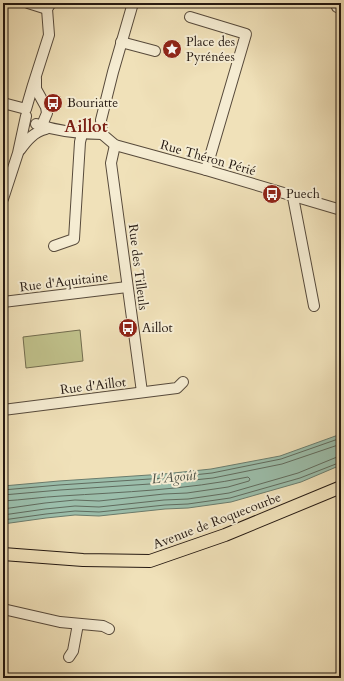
<svg xmlns="http://www.w3.org/2000/svg" width="344" height="681" viewBox="0 0 344 681" font-family="Cardo,serif">
<style>
.green{fill:#c0c18b;stroke:#726c4e}
.water{fill:#9bbeab;stroke:#6b7c6d}
.lines{fill:none;stroke-linecap:round;stroke-linejoin:round}
.shore{stroke:#606b5e;stroke-width:1}
.minor-casing{stroke:#574a3b;stroke-width:12}
.major-casing{stroke:#241811;stroke-width:14}
.minor{stroke:#f5ecd2;stroke-width:10}
.major{stroke:#f0e1b9;stroke-width:12}
.labels{text-anchor:middle;dominant-baseline:central;stroke-width:4;stroke-linejoin:round;paint-order:stroke}
.poi-label{font-size:13px;fill:#241811;stroke:#f5ecd2;text-anchor:start}
.street-label{font-size:13px;fill:#241811;stroke:#f5ecd2}
.water-label{font-size:14px;font-style:italic;fill:#4e5247;stroke:#f5ecd2}
.district-label{font-size:17px;font-weight:bold;fill:#7a1f14;stroke:#f5ecd2}
</style>
<rect width="100%" height="100%" fill="#f0e1b9"/>
<filter id="stains"><feTurbulence type="fractalNoise" baseFrequency=".005" numOctaves="4"/><feColorMatrix values="0 0 0 0 .2 0 0 0 0 .09 0 0 0 0 .02 0 0 0 .5 -.17"/></filter>
<radialGradient id="worn" r=".72"><stop offset=".6" stop-color="#630" stop-opacity="0"/><stop offset="1" stop-color="#630" stop-opacity=".3"/></radialGradient>
<!-- green -->
<polygon class="green" points="80,330 83,361 26,368 23,337"/>
<!-- water -->
<polygon class="water" points="341,434 341,465 301,482 231,502 188,508 165,509 99,516 75,515 46,518 3,524 3,486 59,481 164,474 211,469 280,456"/>
<g class="lines">
<!-- shore -->
<g class="shore">
<polyline points="3,490 59,485 165,478 212,473 281,459 341,438"/>
<polyline points="3,495 60,490 165,483 213,478 282,464 341,444"/>
<path d="M 3,501 C 22,500 42,497 61,496 C 124,492 186,490 248,477 L 250,479 L 249,481 L 228,487 L 187,493 L 164,494 L 99,501 L 75,500 L 45,503 L 3,509"/>
<polyline points="3,515 45,509 75,506 99,507 164,500 188,499 229,493 298,473 337,457 341,457"/>
<polyline points="3,520 46,514 75,511 99,512 165,505 188,504 230,498 300,478 341,462"/>
</g>
<defs>
<g id="minor">
<polyline points="28,3 47,9"/>
<polyline points="337,7 339,3"/>
<polyline points="190,17 246,34 206,170"/>
<polyline points="121,42 155,51"/>
<polyline points="36,79 36,89 46,107 47,113 40,130"/>
<polyline points="3,103 26,109 33,85 49,35 47,9 51,3"/>
<path d="M 36,124 C 57,131 80,134 102,134 L 115,145 L 206,170 L 341,210"/>
<polyline points="102,134 101,120 113,72 133,3"/>
<polyline points="115,145 111,163 142,392"/>
<path d="M 20,150 C 27,140 34,132 46,129"/>
<polyline points="293,197 314,306"/>
<polyline points="3,199 18,153 26,116"/>
<polyline points="54,246 74,239 80,142 82,134"/>
<polyline points="3,302 127,287"/>
<polyline points="3,410 177,388 183,382"/>
<polyline points="3,609 60,622 103,626 109,629"/>
<polyline points="69,657 73,651 78,624"/>
</g>
<polyline id="major" points="3,554 83,560 150,561 225,535 341,487"/>
</defs>
<!-- minor casing -->
<use href="#minor" class="minor-casing"/>
<!-- major casing -->
<use href="#major" class="major-casing"/>
<!-- minor -->
<use href="#minor" class="minor"/>
<!-- major -->
<use href="#major" class="major"/>
</g>
<!-- icons -->
<defs>
<symbol id="sight-disc" viewBox="-11 -11 22 22"><circle r="9.5" fill="#8f2418" stroke="#f5ecd2"/><path d="M0-6L1.8-2.2L6-1.7L2.9 1.2L3.7 5.4L0 3.3L-3.7 5.4L-2.9 1.2L-6-1.7L-1.8-2.2Z" fill="#fff"/></symbol>
<symbol id="bus-disc" viewBox="-11 -11 22 22"><circle r="9.5" fill="#8f2418" stroke="#f5ecd2"/><path d="M-5-6H5V4H4V6H2V4H-2V6H-4V4H-5ZM-3.5-4V0h7V-4ZM-3.5 1.2v1.5H-2V1.2ZM2 1.2v1.5H3.5V1.2Z" fill="#fff"/></symbol>
</defs>
<g fill-rule="evenodd">
<use href="#sight-disc" x="161" y="38" width="22" height="22"/>
<use href="#bus-disc" x="42" y="92" width="22" height="22"/>
<use href="#bus-disc" x="261" y="183" width="22" height="22"/>
<use href="#bus-disc" x="117" y="317" width="22" height="22"/>
</g>
<g class="labels">
<!-- poi labels -->
<g class="poi-label">
<text x="186" y="42">Place des<tspan x="186" dy="15">Pyrénées</tspan></text>
<text x="67" y="103">Bouriatte</text>
<text x="286" y="194">Puech</text>
<text x="142" y="328">Aillot</text>
</g>
<!-- street labels -->
<g class="street-label">
<text transform="translate(208 158) rotate(16)">Rue Théron Périé</text>
<text transform="translate(138 267) rotate(83)">Rue des Tilleuls</text>
<text transform="translate(64 282) rotate(-7)">Rue d'Aquitaine</text>
<text transform="translate(93 386) rotate(-7)">Rue d'Aillot</text>
<text transform="translate(217 521) rotate(-21)">Avenue de Roquecourbe</text>
</g>
<!-- water labels -->
<g class="water-label">
<text transform="translate(174 477) rotate(-5)">L'Agoût</text>
</g>
<!-- district labels -->
<g class="district-label">
<text x="86" y="126">Aillot</text>
</g>
</g>
<!-- margin -->
<rect width="344" height="681" fill="none" stroke="#f0e1b9" stroke-width="16"/>
<rect x="4" y="4" width="336" height="673" fill="none" stroke="#241811" stroke-width="2"/>
<rect x="8" y="8" width="328" height="665" fill="none" stroke="#241811"/>
<rect width="100%" height="100%" filter="url(#stains)"/>
<rect width="100%" height="100%" fill="url(#worn)"/>
</svg>
